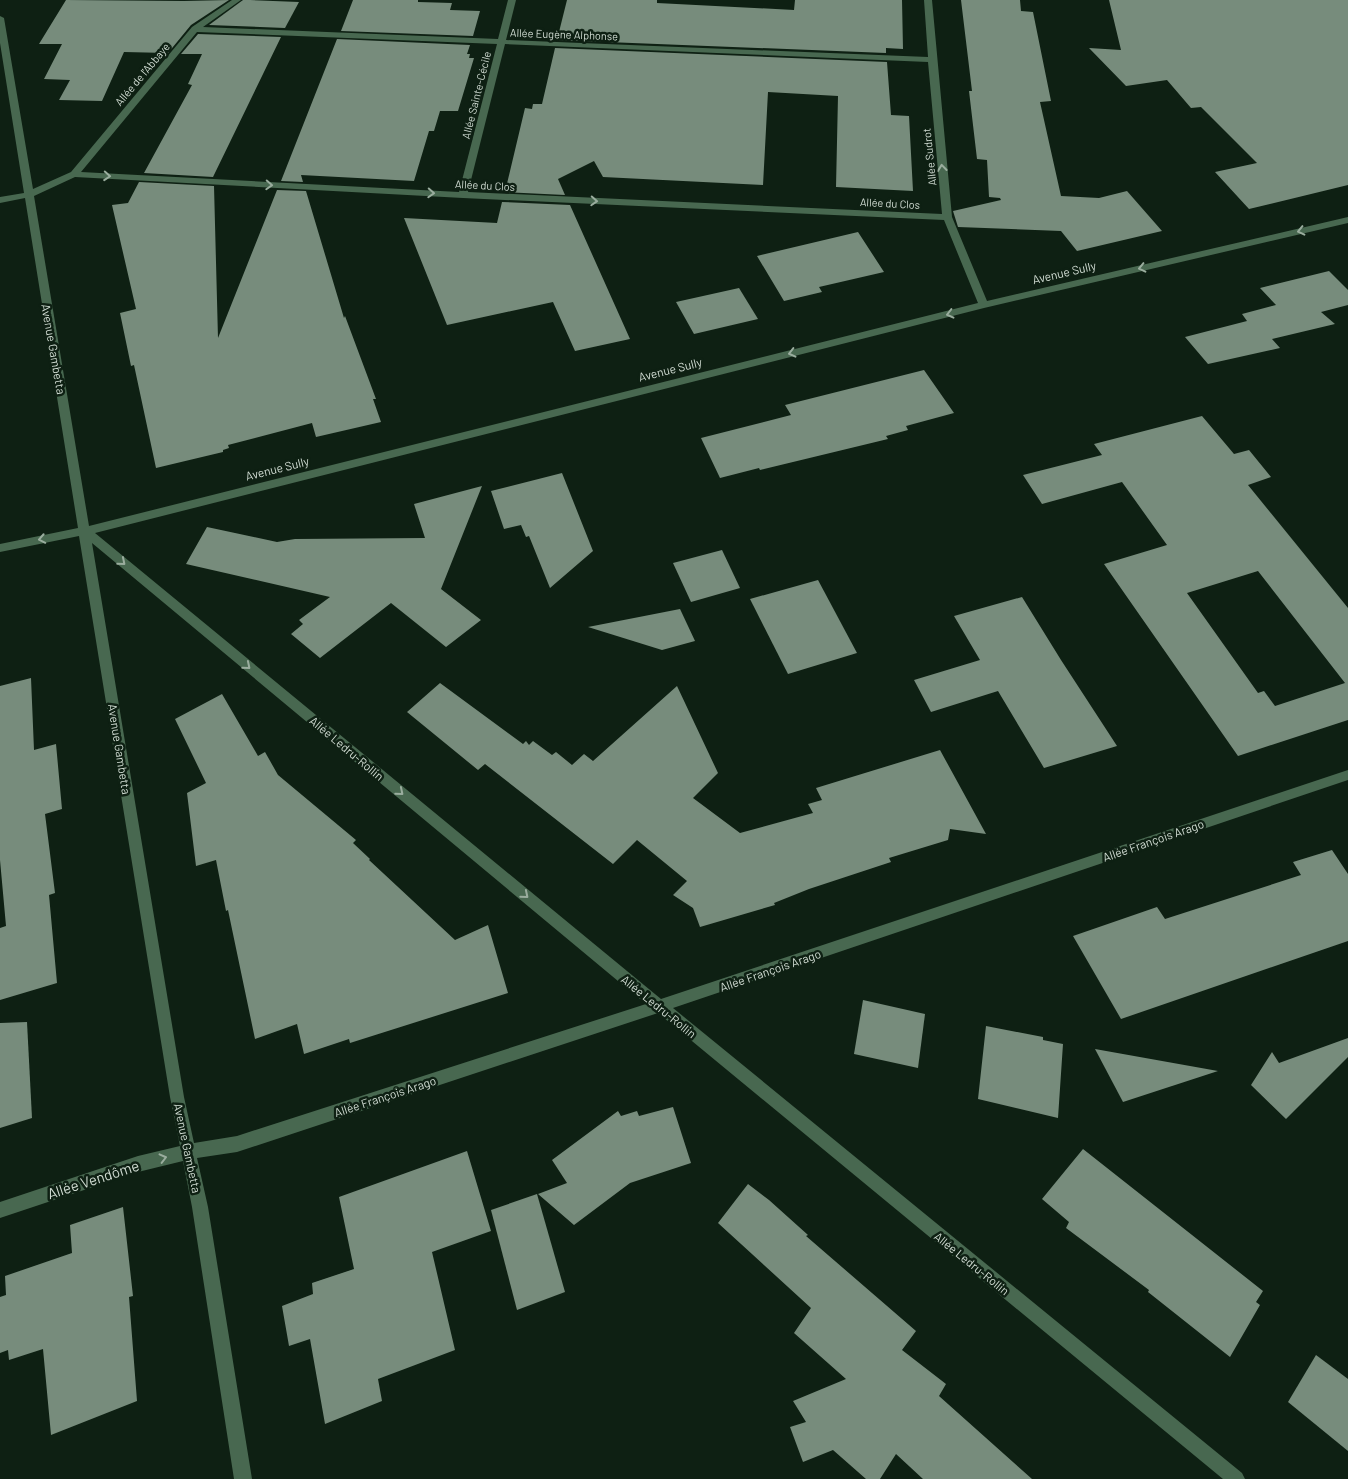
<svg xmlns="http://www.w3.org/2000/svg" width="1348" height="1479" viewBox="0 0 1348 1479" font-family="Barlow,sans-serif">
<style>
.building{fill:#778c7c;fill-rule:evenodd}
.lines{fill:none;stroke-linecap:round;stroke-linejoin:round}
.minor{fill:#486850;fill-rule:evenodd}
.oneway{stroke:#9aad9e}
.labels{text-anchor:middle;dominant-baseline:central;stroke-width:5;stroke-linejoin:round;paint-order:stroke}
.far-street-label{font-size:11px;fill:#d0dbd2;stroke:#0e2013}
.street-label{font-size:12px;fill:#d0dbd2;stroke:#0e2013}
.near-street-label{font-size:15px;fill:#d0dbd2;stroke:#0e2013}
</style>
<rect width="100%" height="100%" fill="#0e2013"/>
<!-- building -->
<g class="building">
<polygon points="66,0 184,1 229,0 191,25 168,53 124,52 102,101 59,100 70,80 44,79 62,44 39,44"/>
<polygon points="243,0 250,0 299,2 285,28 209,25"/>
<polygon points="353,0 418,0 418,2 452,3 450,10 480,11 473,36 341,31"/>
<polygon points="567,0 657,0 657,3 794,10 795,0 902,0 903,49 886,48 886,53 557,40"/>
<polygon points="961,0 1020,0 1021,11 1033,12 1051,101 1040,102 1061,196 1099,198 1127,191 1162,231 1077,251 1061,231 958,227 953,211 1001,200 1000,198 989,197 987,160 977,159 969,91 972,91"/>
<polygon points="1109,0 1348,0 1348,185 1249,209 1215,172 1257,163 1201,107 1191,108 1167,80 1126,86 1089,48 1121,50"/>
<polygon points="198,34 281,37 213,177 144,173 192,85 188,84 202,54 181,54"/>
<polygon points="337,39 470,45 467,54 470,54 469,58 474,58 458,111 440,111 434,131 429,131 414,181 301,175 303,182 281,181"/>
<polygon points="555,48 887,62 891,115 909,116 913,191 836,187 838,96 768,92 763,185 603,177 594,161 558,179 565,195 505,192 525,108 532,109 533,104 542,104"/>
<polygon points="139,182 214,186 218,338 277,190 306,191 344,318 345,316 376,399 373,399 381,422 316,437 312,423 228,445 229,448 223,450 223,452 156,468 134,365 131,366 120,313 136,309 112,205 128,203"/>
<polygon points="502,202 570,205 630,339 575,351 553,302 447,325 404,218 497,223"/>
<polygon points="858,232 884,272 819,287 822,292 784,301 757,256"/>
<polygon points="1329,271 1348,290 1348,305 1321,312 1335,324 1272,339 1280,348 1208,364 1185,337 1247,321 1242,314 1276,305 1260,288"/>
<polygon points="739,288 758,319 694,334 676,302"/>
<polygon points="924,370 954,413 906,426 908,430 886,436 888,439 760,470 759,468 720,478 701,438 791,415 785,405"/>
<path d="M 1202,416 L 1234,454 L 1249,450 L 1271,477 L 1248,485 L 1348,608 L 1348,720 L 1238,756 L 1104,564 L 1167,545 L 1122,482 L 1042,504 L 1023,475 L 1102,455 L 1094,444 ZM 1258,571 L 1345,683 L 1275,706 L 1264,691 L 1258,693 L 1187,593 Z"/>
<polygon points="562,473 593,551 550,588 529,536 526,537 521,525 504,529 491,491"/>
<polygon points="482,486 441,589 481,620 446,647 391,603 320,658 291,634 303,624 299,620 330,597 186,564 207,527 277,542 295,539 425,538 414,504"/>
<polygon points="722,550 740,588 691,602 673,563"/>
<polygon points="818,580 857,653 788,674 750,599"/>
<polygon points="1022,597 1061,660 1117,746 1044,768 998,691 931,712 914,680 980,660 954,616"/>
<polygon points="680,609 695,641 662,650 588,627"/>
<polygon points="31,678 34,750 56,744 62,809 45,814 55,893 49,895 57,983 0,1000 0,928 6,926 0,860 0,686"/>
<polygon points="440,683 523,744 526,741 529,745 533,741 552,755 556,752 572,765 584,754 593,761 677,686 718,773 693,798 740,833 813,813 808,804 822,800 816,788 940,750 986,834 950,829 948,840 889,858 891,862 809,889 774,903 775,905 700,927 693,908 673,895 687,881 637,840 613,864 485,764 478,770 407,712"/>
<polygon points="222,694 258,756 265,752 278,775 356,840 353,843 370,859 369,860 455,940 488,925 508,993 350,1043 349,1039 304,1054 297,1024 255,1039 228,910 226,911 216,860 196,866 187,793 206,783 175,719"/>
<polygon points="1332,850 1348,874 1348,941 1121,1019 1073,936 1157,907 1165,919 1301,875 1293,862"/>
<polygon points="863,1000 925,1014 918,1068 854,1054"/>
<polygon points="27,1022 32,1118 0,1128 0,1023"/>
<polygon points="986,1026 1043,1037 1043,1040 1063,1044 1058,1118 978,1099"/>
<polygon points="1348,1038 1348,1057 1286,1119 1251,1085 1272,1052 1279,1063"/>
<polygon points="1095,1049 1218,1071 1123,1102"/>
<polygon points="673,1107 691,1163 630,1183 574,1225 538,1194 567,1183 552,1160 618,1111 621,1116 637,1111 639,1116"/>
<polygon points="1083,1149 1263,1291 1256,1302 1260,1305 1230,1357 1148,1292 1149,1290 1066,1228 1069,1222 1042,1199"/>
<polygon points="467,1151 491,1231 432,1252 455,1350 378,1379 382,1401 325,1424 310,1339 289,1346 282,1306 313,1294 312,1283 354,1269 339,1197"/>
<polygon points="748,1184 769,1200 808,1235 806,1236 916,1331 902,1350 946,1384 939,1396 1032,1479 923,1479 896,1454 880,1479 866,1479 833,1450 803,1462 790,1427 806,1422 793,1401 846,1379 794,1333 811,1308 718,1223"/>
<polygon points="537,1194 565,1292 517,1310 491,1210"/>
<polygon points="123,1207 133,1296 129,1297 137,1401 51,1435 43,1349 9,1360 8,1350 0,1353 0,1297 6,1295 5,1276 72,1253 70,1225"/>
<polygon points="1316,1355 1348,1379 1348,1451 1288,1402"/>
</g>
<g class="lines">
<!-- minor -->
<path class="minor" d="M 232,0 L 241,0 L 203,27 L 498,39 L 508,0 L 516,0 L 506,40 L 928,57 L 924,0 L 932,0 L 952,217 L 987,301 L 1348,217 L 1348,223 L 984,308 L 95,533 L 661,999 L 1348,770 L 1348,780 L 673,1008 L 1242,1473 L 1245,1479 L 1223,1479 L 658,1013 L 237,1152 L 197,1158 L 208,1207 L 252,1479 L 234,1479 L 192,1207 L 183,1161 L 138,1172 L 0,1218 L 0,1202 L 138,1156 L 180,1146 L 170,1097 L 79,536 L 0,552 L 0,544 L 78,528 L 25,198 L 0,203 L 0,197 L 24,193 L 0,43 L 0,16 L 4,18 L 33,189 L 71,172 L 192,27 ZM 197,32 L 497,44 L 459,192 L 81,172 ZM 505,44 L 928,62 L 942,214 L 468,192 ZM 75,177 L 463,198 L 944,220 L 978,303 L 89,526 L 34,196 ZM 92,543 L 618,981 L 646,1004 L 237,1136 L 194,1143 L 184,1097 Z"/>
</g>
<!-- one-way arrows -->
<defs><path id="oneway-chevron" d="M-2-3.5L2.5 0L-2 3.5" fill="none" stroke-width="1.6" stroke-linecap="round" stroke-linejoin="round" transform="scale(1.25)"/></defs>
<g class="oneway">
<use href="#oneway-chevron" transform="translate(942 168) rotate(-96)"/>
<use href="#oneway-chevron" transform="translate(107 176) rotate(4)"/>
<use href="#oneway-chevron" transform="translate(269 185) rotate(3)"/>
<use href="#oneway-chevron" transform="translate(431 193) rotate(3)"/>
<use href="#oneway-chevron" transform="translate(594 201) rotate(3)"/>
<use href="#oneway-chevron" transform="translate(1301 231) rotate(167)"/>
<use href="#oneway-chevron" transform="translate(1142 268) rotate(167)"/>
<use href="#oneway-chevron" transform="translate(950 314) rotate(166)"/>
<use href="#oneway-chevron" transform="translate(792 353) rotate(166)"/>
<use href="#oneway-chevron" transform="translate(42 539) rotate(169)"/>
<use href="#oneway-chevron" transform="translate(122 562) rotate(40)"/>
<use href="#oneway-chevron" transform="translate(247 666) rotate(40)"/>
<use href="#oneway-chevron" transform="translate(400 792) rotate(40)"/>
<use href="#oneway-chevron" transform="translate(525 895) rotate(40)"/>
<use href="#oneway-chevron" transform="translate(163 1158) rotate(-14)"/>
</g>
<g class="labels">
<!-- far-street labels -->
<g class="far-street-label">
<text transform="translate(564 34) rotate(2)">Allée Eugène Alphonse</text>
<text transform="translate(142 74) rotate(-50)">Allée de l'Abbaye</text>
<text transform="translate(476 95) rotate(-76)">Allée Sainte-Cécile</text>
<text transform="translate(929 157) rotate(-96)">Allée Sudrot</text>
<text transform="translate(485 185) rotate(3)">Allée du Clos</text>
<text transform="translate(890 203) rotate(3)">Allée du Clos</text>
</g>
<!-- street labels -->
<g class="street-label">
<text transform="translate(1064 272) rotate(-13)">Avenue Sully</text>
<text transform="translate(54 349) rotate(80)">Avenue Gambetta</text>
<text transform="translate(670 369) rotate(-14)">Avenue Sully</text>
<text transform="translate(277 468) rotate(-14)">Avenue Sully</text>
<text transform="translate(347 748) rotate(40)">Allée Ledru-Rollin</text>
<text transform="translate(120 749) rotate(81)">Avenue Gambetta</text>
<text transform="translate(1153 840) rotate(-19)">Allée François Arago</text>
<text transform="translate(770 970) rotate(-19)">Allée François Arago</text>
<text transform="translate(659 1006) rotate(39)">Allée Ledru-Rollin</text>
<text transform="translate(385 1096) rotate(-18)">Allée François Arago</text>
<text transform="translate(188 1148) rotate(78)">Avenue Gambetta</text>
<text transform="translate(972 1263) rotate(39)">Allée Ledru-Rollin</text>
</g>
<!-- near-street labels -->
<g class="near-street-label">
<text transform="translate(93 1179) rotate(-18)">Allée Vendôme</text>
</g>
</g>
</svg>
